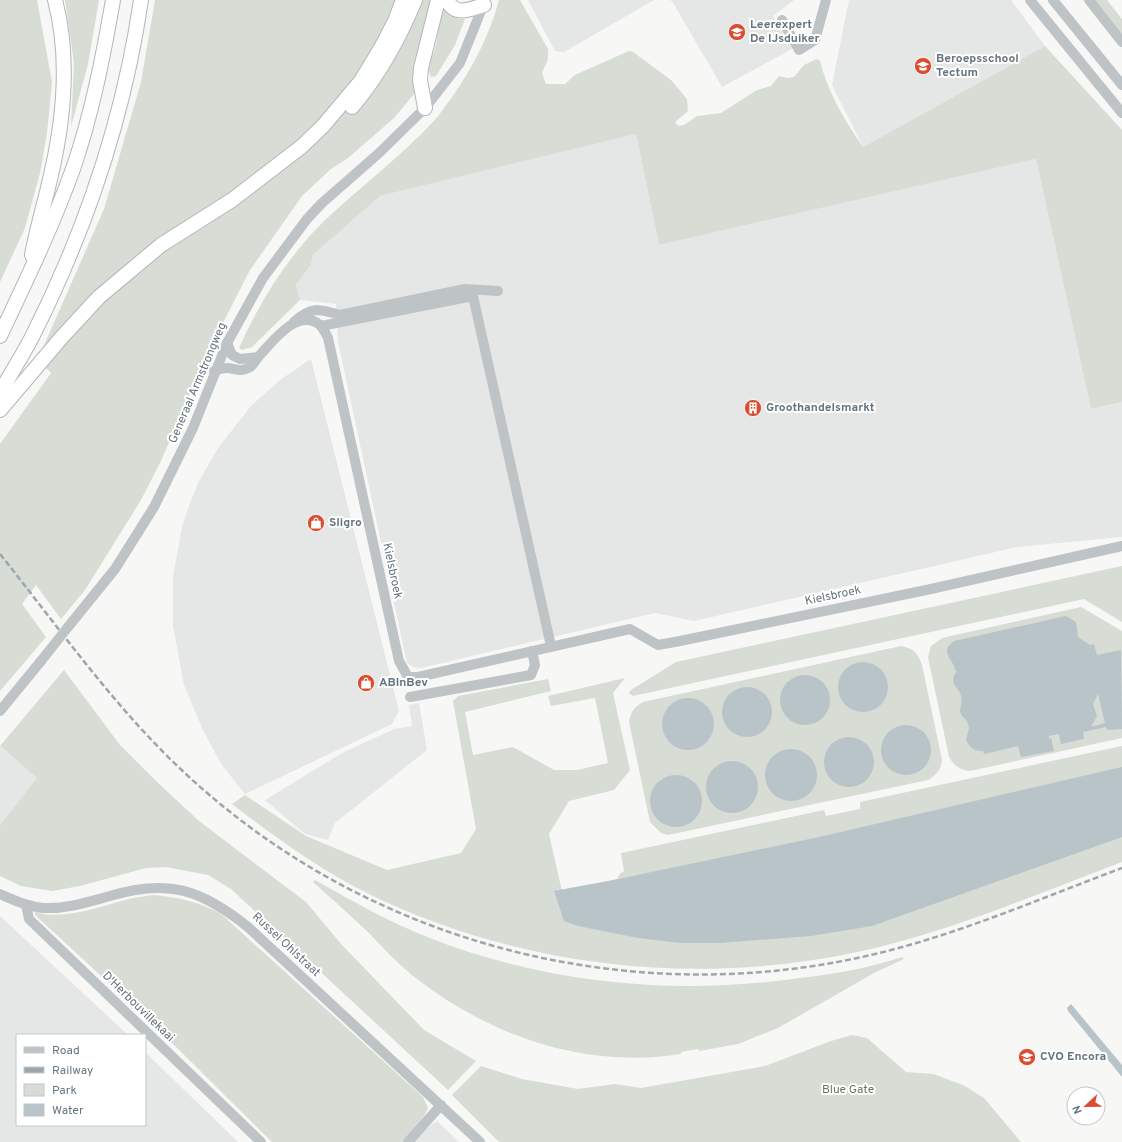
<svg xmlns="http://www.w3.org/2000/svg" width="1122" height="1142" viewBox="0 0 1122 1142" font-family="Overpass,sans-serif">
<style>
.built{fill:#e5e7e6}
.green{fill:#d7dcd4}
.water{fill:#b8c4c8;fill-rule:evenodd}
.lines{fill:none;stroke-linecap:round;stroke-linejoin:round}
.highway-casing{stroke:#b2b7b9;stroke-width:16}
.minor{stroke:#bec3c6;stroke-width:10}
.highway{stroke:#fff;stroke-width:14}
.rail{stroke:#9ea6ab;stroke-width:2.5;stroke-dasharray:6 3;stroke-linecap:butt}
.minor-bridge{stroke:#bec3c6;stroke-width:10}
.labels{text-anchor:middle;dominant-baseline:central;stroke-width:4;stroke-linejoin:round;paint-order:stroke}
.poi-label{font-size:12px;font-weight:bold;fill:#64757e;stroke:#fff;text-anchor:start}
.street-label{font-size:12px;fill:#64757e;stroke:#fff}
.park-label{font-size:12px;fill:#677762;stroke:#fff}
</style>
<rect width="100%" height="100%" fill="#f7f7f5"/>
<!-- built -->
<g class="built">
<polygon points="528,0 654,0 564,52 555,51"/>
<polygon points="669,0 794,0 773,16 792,49 722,87 672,1"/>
<polygon points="849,0 1011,0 1045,46 863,147 832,85"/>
<polygon points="636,134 659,245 1036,159 1091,409 1122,402 1122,537 1017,547 694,621 655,613 421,668 413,667 407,663 338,342 336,304 300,300 296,285 311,265 313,255 380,196"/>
<polygon points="311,359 399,711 392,724 245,794 222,765 214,751 202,728 184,685 173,626 173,577 182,527 190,503 198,483 218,448 251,406 280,380"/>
<polygon points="419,703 427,750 335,823 328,840 305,834 265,800 342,753 394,729 412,726 409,705"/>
<polygon points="0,747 38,778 0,825"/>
<polygon points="0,916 128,1035 17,1035 17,1125 145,1125 145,1052 238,1142 0,1142"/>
<polygon points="437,1121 459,1142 413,1142 427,1128"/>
</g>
<!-- green -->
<g class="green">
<polygon points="0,0 37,0 52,82 47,133 40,173 25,228 0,282"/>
<polygon points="65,0 99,0 88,64 71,127 74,63"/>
<polygon points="155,0 431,0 413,67 414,94 394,118 348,158 331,169 302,196 250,270 208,352 161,461 141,500 85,590 61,619 36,585 22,604 46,637 0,691 0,444 51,373 38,359 104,209 141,82"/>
<path d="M 499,0 L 520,0 L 548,49 L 548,59 L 542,73 L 546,84 L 565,84 L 575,75 L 629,51 L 633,52 L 671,80 L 687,99 L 688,111 L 675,122 L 678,126 L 684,125 L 697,116 L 721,113 L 757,90 L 771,86 L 779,76 L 787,78 L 794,77 L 804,65 L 817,59 L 820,61 C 828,93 845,121 863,147 L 1045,46 L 1122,130 L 1122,402 L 1091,409 L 1036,159 L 659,245 L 636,134 L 380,196 L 313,255 L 311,265 L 296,285 L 300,300 L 252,347 L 242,350 L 239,348 C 260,301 287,258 323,222 C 359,188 399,158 433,122 C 439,116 444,107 450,100 C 472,69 489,37 499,0 Z"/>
<polygon points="1094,0 1107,0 1122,19 1122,34"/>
<polygon points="442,9 459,19 465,19 455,45 436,76 431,77 428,68 436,45"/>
<polygon points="1122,566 1122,622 1084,599 633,696 629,693 631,690 676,662"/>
<path d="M 1081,607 L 1122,631 L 1122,738 L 970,771 C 960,770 954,766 949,757 L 928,657 L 931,646 L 942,638 Z"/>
<path d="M 901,646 C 913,648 918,653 922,665 L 942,760 C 941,770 936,775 928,780 L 668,835 L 661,833 L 650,822 L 629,722 C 631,711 634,707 643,702 Z"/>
<polygon points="64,670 120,745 156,781 199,821 306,902 342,945 424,1030 476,1061 448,1090 231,889 208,875 166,867 146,868 80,886 52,891 21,886 0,876 0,825 37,778 0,746"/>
<path d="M 625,678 L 613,693 L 630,770 L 614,790 L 569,801 L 549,834 L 561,887 L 571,915 L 1122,829 L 1122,862 C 1037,894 946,933 857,952 C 694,987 517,967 367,893 C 319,869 275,837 232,804 L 245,795 L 306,836 L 387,870 L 461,853 L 476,829 L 453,701 L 458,696 L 548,679 L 551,691 L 465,712 L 473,755 L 513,747 L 554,770 L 577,770 L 608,763 L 595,698 L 551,706 L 548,696 Z"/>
<polygon points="1122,746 1122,783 617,879 620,874 624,871 621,853 824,810 826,816 860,809 860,802"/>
<path d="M 315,880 C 352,901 389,922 430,938 C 547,984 676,996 800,978 C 835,974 869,968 902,957 L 904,959 L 874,973 L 778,1028 L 738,1044 L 699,1051 L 698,1049 L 681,1052 L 681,1054 C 587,1069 492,1037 417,979 C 400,966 384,949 369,933 C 351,916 332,899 313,882 Z"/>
<path d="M 154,895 C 181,898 195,901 220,913 L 423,1097 L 428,1108 L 424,1116 L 402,1142 L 272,1142 L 150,1021 L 35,915 L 35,912 C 66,921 100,906 129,899 C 137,897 146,896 154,895 Z"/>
<polygon points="852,1035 867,1038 906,1072 934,1074 965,1086 984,1098 1021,1142 499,1142 452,1095 481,1066 522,1079 578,1089 615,1084 641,1088 765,1066 831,1041"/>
</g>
<!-- water -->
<g class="water">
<path d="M 1066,616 L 1076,622 L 1078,637 L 1090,645 L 1094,644 L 1097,655 L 1121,650 L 1122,729 L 1107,730 L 1106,727 L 1083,732 L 1084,739 L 1061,744 L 1059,734 L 1049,736 L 1049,739 L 1051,738 L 1054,751 L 1021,757 L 1018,746 L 984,754 L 983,751 C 974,751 970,748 966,740 L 969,728 L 967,721 C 954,709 964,709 961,696 C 959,686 947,684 957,671 L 955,670 C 954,659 938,653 954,641 ZM 1098,694 L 1105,723 L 1091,727 L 1097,716 L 1093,704 Z"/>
<circle cx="863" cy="687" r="25"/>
<circle cx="805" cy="700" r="25"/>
<circle cx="747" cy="712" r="25"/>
<circle cx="688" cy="724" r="26"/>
<circle cx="906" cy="750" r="25"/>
<circle cx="849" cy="762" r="25"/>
<circle cx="791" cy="775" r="26"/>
<circle cx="732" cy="787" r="26"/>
<polygon points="1122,767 1122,837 872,926 811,936 720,943 680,943 638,938 578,926 564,921 554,891 613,880 819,837"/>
<circle cx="676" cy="801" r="26"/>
<polygon points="1071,1004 1122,1065 1122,1077 1068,1011 1067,1008"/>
</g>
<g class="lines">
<defs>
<g id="highway">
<path d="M 447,0 C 455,17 470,9 484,5"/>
<path d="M 352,107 C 379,75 399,39 415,0"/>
<polyline points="425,108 420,80 421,68 438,0"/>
<path d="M 32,255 C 37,228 45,202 51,175 C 64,119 70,57 55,0"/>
<path d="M 0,336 C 26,281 52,227 73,169 C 92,114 103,57 113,0"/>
<path d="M 0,392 C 11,374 22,356 32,337 C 85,232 124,116 141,0"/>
<polyline points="0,410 62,337 99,297 161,245 232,200 301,147 323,126 361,81 381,48 395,21 403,0"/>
</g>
</defs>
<!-- highway casing -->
<use href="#highway" class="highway-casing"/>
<!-- minor -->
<g class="minor">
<polyline points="1030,0 1122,113"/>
<polyline points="1053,0 1122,85"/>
<polyline points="1089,0 1122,42"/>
<polyline points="782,20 799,50 815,40 826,0"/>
<polyline points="465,289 473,296 551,646"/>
<path d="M 294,322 C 310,307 319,308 340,315 L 465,289 L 498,291"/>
<polyline points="321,326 473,296"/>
<polyline points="227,343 232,355 240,359 258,357"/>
<path d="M 214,371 C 218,370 223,368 226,368 C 236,368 239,373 250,367 C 254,365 256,359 260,355 C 273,341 298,307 320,325 C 323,328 326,334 328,338 L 399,661 L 408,677 L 418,677 L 630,629 L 658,645 L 680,641 L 931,589 L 1122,546"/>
<polyline points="68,627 115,569 154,507 193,428 227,343 263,278 307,219 322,203 378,154 425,108 460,63 485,1"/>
<polyline points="410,697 531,675 535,665 532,651"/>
<polyline points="0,711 41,661"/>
<path d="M 0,894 C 14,900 28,907 44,908 C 67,909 88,902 110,896 C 168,878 202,890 248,927 L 480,1142"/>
<polyline points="26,905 29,919 261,1142"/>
<polyline points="408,1142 441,1105"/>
</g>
<!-- highway -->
<use href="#highway" class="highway"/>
<!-- rail -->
<path class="rail" d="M 0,554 C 63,633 122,718 198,785 C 380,947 634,1010 871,955 C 957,935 1039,899 1122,868"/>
<!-- minor-bridge -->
<polyline class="minor-bridge" points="41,661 68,627"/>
</g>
<!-- icons -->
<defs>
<symbol id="school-disc" viewBox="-11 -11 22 22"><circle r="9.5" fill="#db4d31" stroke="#fff"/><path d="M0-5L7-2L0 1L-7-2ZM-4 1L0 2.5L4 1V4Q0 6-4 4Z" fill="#fff"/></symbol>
<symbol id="building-disc" viewBox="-11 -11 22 22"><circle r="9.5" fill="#db4d31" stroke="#fff"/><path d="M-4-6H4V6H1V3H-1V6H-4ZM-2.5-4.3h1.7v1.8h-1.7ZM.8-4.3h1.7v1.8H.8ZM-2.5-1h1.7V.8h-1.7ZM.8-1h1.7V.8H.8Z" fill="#fff"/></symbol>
<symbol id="shop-disc" viewBox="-11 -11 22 22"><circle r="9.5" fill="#db4d31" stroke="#fff"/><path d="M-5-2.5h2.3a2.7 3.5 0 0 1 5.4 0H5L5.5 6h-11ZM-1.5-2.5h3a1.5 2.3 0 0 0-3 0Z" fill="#fff"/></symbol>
</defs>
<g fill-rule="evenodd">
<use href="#school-disc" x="727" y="22" width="20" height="20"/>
<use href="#school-disc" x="913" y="56" width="20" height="20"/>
<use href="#building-disc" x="743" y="398" width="20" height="20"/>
<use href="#shop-disc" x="306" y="513" width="20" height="20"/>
<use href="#shop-disc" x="356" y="673" width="20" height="20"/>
<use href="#school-disc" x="1017" y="1047" width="20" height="20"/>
</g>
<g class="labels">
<!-- poi labels -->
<g class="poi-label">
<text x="750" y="25">Leerexpert<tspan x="750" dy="14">De IJsduiker</tspan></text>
<text x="936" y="59">Beroepsschool<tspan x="936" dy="14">Tectum</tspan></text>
<text x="766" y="408">Groothandelsmarkt</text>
<text x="329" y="523">Sligro</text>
<text x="379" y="683">ABInBev</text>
<text x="1040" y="1057">CVO Encora</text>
</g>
<!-- street labels -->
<g class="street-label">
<text transform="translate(198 383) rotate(-67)">Generaal Armstrongweg</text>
<text transform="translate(392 571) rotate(78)">Kielsbroek</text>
<text transform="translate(833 596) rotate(-12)">Kielsbroek</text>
<text transform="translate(286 945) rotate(43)">Russel Ohlstraat</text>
<text transform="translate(138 1007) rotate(44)">D'Herbouvillekaai</text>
</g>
<!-- park labels -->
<g class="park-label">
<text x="848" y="1090">Blue Gate</text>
</g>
</g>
<!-- legend -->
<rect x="16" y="1034" width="130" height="92" fill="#ffffff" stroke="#c1c8cb"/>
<rect x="24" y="1047" width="20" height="6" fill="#bec3c6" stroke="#c1c8cb"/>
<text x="52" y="1054" font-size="12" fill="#64757e">Road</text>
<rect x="24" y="1067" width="20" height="6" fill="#9ea6ab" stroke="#c1c8cb"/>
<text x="52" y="1074" font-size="12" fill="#64757e">Railway</text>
<rect x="24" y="1084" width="20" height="12" fill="#d7dcd4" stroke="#c1c8cb"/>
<text x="52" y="1094" font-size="12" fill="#64757e">Park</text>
<rect x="24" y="1104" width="20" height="12" fill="#b8c4c8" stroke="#c1c8cb"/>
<text x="52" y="1114" font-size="12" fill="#64757e">Water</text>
<!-- north arrow -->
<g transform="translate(1086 1106) rotate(248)"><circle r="19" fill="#ffffff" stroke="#c1c8cb"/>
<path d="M0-3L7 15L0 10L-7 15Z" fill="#db4d31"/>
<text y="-6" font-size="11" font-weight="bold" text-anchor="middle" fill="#64757e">N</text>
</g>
</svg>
